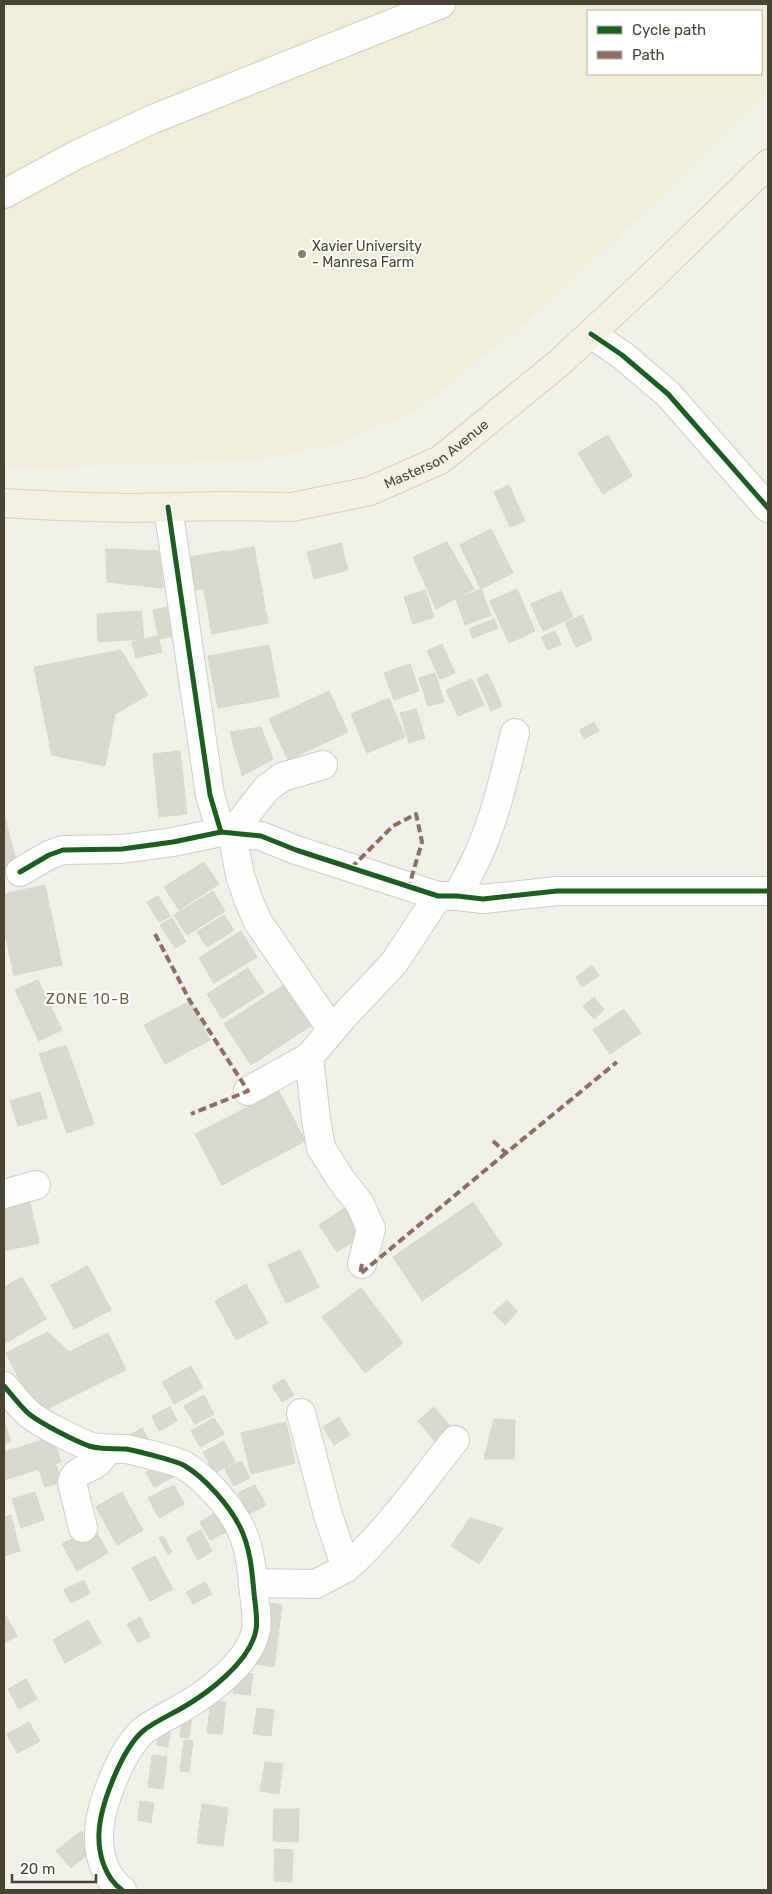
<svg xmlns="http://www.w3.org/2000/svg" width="772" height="1894" viewBox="0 0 772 1894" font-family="Rubik,sans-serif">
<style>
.education{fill:#efeed9;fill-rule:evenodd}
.building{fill:#dad9d0;stroke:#d8d7ce}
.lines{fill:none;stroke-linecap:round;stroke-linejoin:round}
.minor-casing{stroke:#cecec5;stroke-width:30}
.major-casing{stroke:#d4d3b3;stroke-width:30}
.minor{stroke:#fdfdfc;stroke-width:28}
.major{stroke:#f1f0e2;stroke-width:28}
.quiet{stroke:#8d6e63;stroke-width:4;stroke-dasharray:8 4;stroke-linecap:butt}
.cycleway-casing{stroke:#fff;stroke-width:8}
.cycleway{stroke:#1b5e20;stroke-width:5}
.poi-dot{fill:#828072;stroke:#fff;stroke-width:2}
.labels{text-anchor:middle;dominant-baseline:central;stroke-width:4;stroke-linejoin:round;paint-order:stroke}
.poi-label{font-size:14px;fill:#474433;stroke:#fff;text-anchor:start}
.street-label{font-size:14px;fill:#474433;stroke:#fff}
.neighbourhood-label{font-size:15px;letter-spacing:1px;fill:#6b6549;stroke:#fff}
</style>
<rect width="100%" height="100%" fill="#f0f0e8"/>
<!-- education -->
<path class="education" d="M 4,4 L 768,4 L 768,93 L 676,184 L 525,323 L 418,409 L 340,443 L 258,460 L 56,467 L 4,466 ZM 588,11 L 761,11 L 761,74 L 588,74 Z"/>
<!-- building -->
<g class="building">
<polygon points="608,435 632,476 603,494 578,453"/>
<polygon points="509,485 525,521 510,527 494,492"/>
<polygon points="491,529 513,573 481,589 460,545"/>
<polygon points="447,542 474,589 436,609 413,557"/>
<polygon points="341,543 348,570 314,579 307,552"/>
<polygon points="254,547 268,623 212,634 198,557"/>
<polygon points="106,549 159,551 163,588 107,582"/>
<polygon points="225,551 231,584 195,590 190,557"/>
<polygon points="245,583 250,608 231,612 226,587"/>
<polygon points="481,589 491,615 465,625 456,599"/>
<polygon points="517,589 535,631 509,643 490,601"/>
<polygon points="425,590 434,617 413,624 404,597"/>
<polygon points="561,591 573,617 543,631 531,604"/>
<polygon points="173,606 178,635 159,639 153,610"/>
<polygon points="141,611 144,639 98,642 97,614"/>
<polygon points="582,615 592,640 576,647 565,623"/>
<polygon points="494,619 498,628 473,638 469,629"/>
<polygon points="555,631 561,644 548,650 541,637"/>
<polygon points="158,636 162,652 136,658 132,642"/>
<polygon points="442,644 455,673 440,679 427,651"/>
<polygon points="269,645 279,697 218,708 208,656"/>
<polygon points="121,650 148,695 115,714 105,766 52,755 34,667"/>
<polygon points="410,664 419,691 394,700 384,673"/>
<polygon points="435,673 444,702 428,706 419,678"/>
<polygon points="488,674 502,706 491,711 477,679"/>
<polygon points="472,679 484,705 458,716 446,690"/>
<polygon points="329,691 348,732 288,760 269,719"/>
<polygon points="389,698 405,737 367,753 351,714"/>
<polygon points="416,709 425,738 409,743 400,713"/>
<polygon points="594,722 599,731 584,739 580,730"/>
<polygon points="261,727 273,759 242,776 230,732"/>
<polygon points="180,751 187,814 159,817 153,754"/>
<polygon points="4,814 17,865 4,869"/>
<polygon points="204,862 219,884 179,910 164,887"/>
<polygon points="45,885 62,965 14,975 4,930 4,894"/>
<polygon points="213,891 225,911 187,935 174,915"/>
<polygon points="158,896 170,916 159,922 147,902"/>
<polygon points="224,915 234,930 207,947 197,932"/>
<polygon points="172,918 186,942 175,948 160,925"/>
<polygon points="241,931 257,957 214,983 199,958"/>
<polygon points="592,965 599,976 582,987 576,977"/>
<polygon points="248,968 264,992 222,1019 207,994"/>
<polygon points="38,980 62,1030 39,1041 15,990"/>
<polygon points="285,984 312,1025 251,1065 224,1024"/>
<polygon points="594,997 604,1010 594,1019 583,1006"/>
<polygon points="190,1001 210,1040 165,1064 144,1025"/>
<polygon points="624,1009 641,1033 610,1054 593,1030"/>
<polygon points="66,1045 94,1124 67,1133 39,1054"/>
<polygon points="279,1091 305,1141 222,1185 195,1134"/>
<polygon points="40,1092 47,1118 18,1126 10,1101"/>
<polygon points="29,1198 39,1243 4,1251 4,1203"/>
<polygon points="473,1202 502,1245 422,1301 393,1257"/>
<polygon points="345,1208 363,1235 337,1252 319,1225"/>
<polygon points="300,1250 319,1287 286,1303 268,1265"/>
<polygon points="88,1266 111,1310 74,1329 51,1285"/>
<polygon points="22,1277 46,1319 4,1344 4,1287"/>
<polygon points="246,1284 268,1323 236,1340 215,1301"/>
<polygon points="361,1288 403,1343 365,1373 322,1317"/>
<polygon points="507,1300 518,1311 505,1325 493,1313"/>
<polygon points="48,1332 69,1352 108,1333 126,1370 37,1414 6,1353"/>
<polygon points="191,1366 203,1388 174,1404 162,1382"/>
<polygon points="284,1379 294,1395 282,1402 272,1386"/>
<polygon points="204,1395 214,1414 195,1424 184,1406"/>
<polygon points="170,1407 177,1421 159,1431 152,1416"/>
<polygon points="434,1407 453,1430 437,1444 418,1421"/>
<polygon points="339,1417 350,1435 334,1445 323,1427"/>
<polygon points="214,1418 224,1434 200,1447 191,1431"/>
<polygon points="494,1419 515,1420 514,1459 484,1459"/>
<polygon points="4,1422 11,1441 4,1444"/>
<polygon points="286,1422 295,1463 251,1474 241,1433"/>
<polygon points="142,1428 150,1443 128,1436"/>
<polygon points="53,1437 61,1462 4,1480 4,1452"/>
<polygon points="224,1441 235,1462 214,1473 203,1452"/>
<polygon points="241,1461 250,1478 234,1486 225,1469"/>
<polygon points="165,1462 173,1477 154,1487 146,1472"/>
<polygon points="56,1465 62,1482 45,1487 39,1470"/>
<polygon points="174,1485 184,1504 159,1518 148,1498"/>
<polygon points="255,1485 266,1505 249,1514 238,1493"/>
<polygon points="35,1492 44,1520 21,1528 12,1499"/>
<polygon points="122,1492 143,1530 117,1545 96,1507"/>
<polygon points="218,1511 228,1531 210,1540 200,1522"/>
<polygon points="11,1515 20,1551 4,1556 4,1517"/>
<polygon points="470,1518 503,1528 479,1564 451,1546"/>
<polygon points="94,1527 108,1553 77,1571 62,1544"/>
<polygon points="201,1530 212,1551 198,1560 186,1538"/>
<polygon points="163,1536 172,1552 168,1555 159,1538"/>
<polygon points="155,1556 173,1589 150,1601 132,1568"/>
<polygon points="84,1580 90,1593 71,1603 64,1590"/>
<polygon points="205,1582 212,1594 193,1604 186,1592"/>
<polygon points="261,1602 282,1605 274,1667 253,1664"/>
<polygon points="6,1616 17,1636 4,1643 4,1617"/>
<polygon points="140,1617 150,1637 138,1643 127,1624"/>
<polygon points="88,1620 101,1643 65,1663 53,1640"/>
<polygon points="236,1671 253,1674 250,1695 233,1693"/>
<polygon points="26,1679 37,1699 19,1709 8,1689"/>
<polygon points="211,1700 226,1702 222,1734 207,1733"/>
<polygon points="257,1708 274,1710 271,1736 253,1734"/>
<polygon points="183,1713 192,1714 189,1738 180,1737"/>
<polygon points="29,1722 40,1741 17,1753 7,1734"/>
<polygon points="160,1725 171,1726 168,1747 157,1745"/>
<polygon points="184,1740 193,1741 189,1772 180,1771"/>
<polygon points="152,1755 167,1757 163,1789 148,1787"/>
<polygon points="265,1762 283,1764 279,1794 260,1791"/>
<polygon points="140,1801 154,1803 151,1823 138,1820"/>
<polygon points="202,1804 228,1808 223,1846 197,1843"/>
<polygon points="274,1809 299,1809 298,1842 273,1841"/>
<polygon points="81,1831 95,1848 71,1868 56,1851"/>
<polygon points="275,1849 293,1850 292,1882 274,1881"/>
</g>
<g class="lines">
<defs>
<g id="minor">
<polyline points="4,194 78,154 153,119 441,4"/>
<polyline points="591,334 622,355 668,394 768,508"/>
<polyline points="168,507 210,795 221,832"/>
<polyline points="323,765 282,777 266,789 232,833 240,875 248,899 258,922 332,1030"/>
<polyline points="20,872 49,855 63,850 122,849 173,842 221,832 261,836 296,850 438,896 457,896 483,899 557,891 768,891"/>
<path d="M 457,896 C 467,878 477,860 484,841 C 498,806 506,769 515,733"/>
<polyline points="309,1057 316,1119 321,1148 342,1181 360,1204 371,1229 362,1264"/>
<polyline points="248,1091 309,1057 343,1017 394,963 438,896"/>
<polyline points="4,1194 36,1185"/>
<path d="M 4,1386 C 12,1395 20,1406 29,1414 C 42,1424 73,1440 89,1446 C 102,1450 114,1448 126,1449 C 136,1451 178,1461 185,1466 C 205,1478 229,1505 240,1527 C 250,1547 252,1570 254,1593 C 255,1604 258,1619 256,1630 C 250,1662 208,1693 182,1708 C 170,1715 154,1722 143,1731 C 122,1749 100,1805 99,1833 C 98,1854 105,1878 122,1890"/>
<path d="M 83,1528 L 72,1482 C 75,1469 87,1471 97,1463 C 101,1460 104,1454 107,1450"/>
<path d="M 346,1568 C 388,1531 420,1484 455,1440"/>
<polyline points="253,1583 316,1584 346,1568 328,1515 301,1413"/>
</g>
<g id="major">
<path id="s1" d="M 4,503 L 58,506 L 130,508 L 224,506 L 293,507 L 370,491 L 440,460 L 559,363 L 642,286 L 768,164"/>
</g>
</defs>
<!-- minor casing -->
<use href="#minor" class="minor-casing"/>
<!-- major casing -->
<use href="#major" class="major-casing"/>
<!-- minor -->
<use href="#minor" class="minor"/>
<!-- major -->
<use href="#major" class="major"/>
<!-- quiet -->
<g class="quiet">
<polyline points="351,868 393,826 416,814 422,842 409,886"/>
<polyline points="155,934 190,1001 248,1091 191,1114"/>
<polyline points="493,1141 506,1153 617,1062"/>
<polyline points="362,1264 360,1274 506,1153"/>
</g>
<defs>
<g id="cycleway">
<polyline points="591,334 622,355 668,394 768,508"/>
<polyline points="168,507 210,795 221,832"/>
<polyline points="20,872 49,855 63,850 122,849 173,842 221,832 261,836 296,850 438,896 457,896 483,899 557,891 768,891"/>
<path d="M 4,1386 C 12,1395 20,1406 29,1414 C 42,1424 73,1440 89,1446 C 102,1450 114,1448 126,1449 C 136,1451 178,1461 185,1466 C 205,1478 229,1505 240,1527 C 250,1547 252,1570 254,1593 C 255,1604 258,1619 256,1630 C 250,1662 208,1693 182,1708 C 170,1715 154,1722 143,1731 C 122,1749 100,1805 99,1833 C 98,1854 105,1878 122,1890"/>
</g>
</defs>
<!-- cycleway casing -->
<use href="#cycleway" class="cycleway-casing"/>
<!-- cycleway -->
<use href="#cycleway" class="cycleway"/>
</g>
<!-- markers -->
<circle class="poi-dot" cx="302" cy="254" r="5"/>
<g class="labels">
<!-- poi labels -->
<g class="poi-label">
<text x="312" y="246">Xavier University<tspan x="312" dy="16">- Manresa Farm</tspan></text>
</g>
<!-- street labels -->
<g class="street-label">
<text stroke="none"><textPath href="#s1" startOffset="444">Masterson Avenue</textPath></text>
</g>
<!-- neighbourhood labels -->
<g class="neighbourhood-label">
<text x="88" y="999">ZONE 10-B</text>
</g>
</g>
<!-- border -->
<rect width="772" height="1894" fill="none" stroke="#474433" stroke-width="10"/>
<!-- legend -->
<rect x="587" y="10" width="175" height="65" fill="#ffffff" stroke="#b5b4ad"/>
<rect x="597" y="26" width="25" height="8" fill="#1b5e20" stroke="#b5b4ad"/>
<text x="632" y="35" font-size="15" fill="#474433">Cycle path</text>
<rect x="597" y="51" width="25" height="8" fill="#8d6e63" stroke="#b5b4ad"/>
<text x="632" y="60" font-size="15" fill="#474433">Path</text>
<!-- scale -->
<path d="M12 1874v8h84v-8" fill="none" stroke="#474433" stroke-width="2.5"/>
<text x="20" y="1874" font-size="15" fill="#474433" stroke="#ffffff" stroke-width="4" paint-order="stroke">20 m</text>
</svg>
